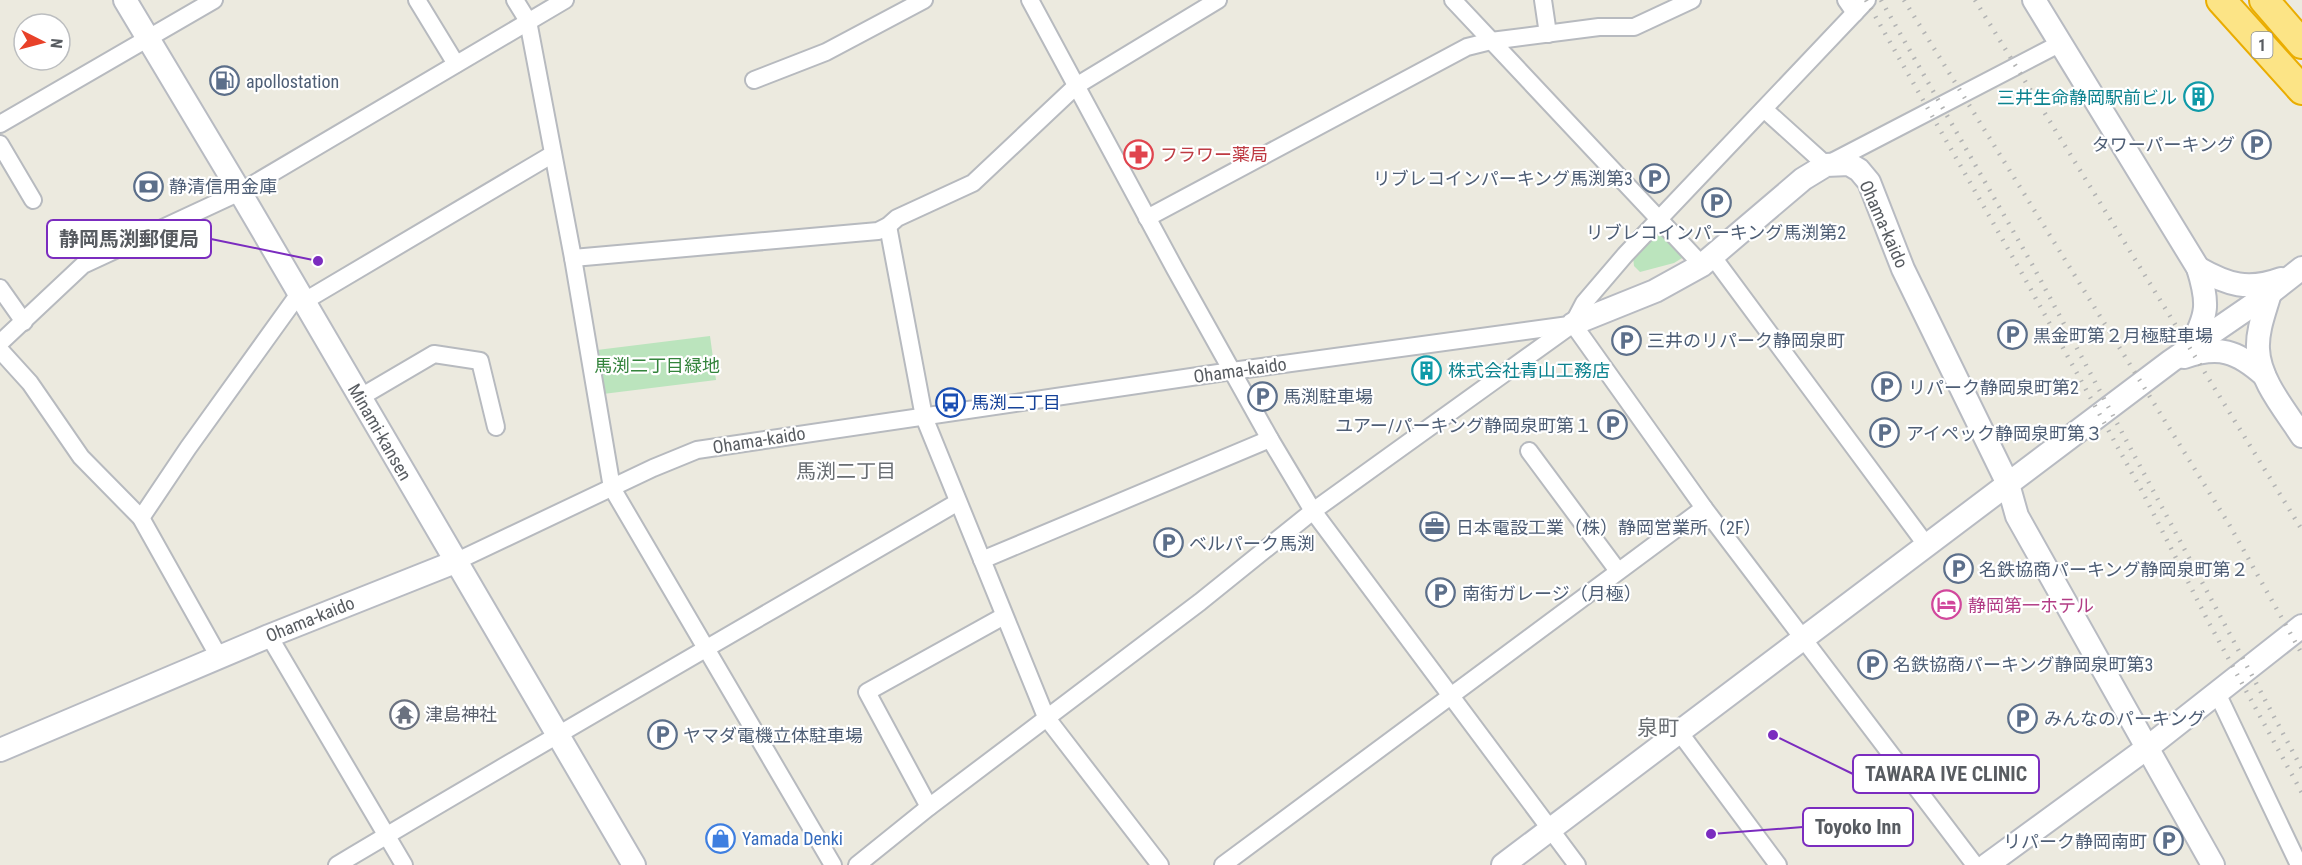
<svg xmlns="http://www.w3.org/2000/svg" width="2302" height="865" viewBox="0 0 2302 865" font-family="'Roboto Condensed','Noto Sans JP',sans-serif">
<style>
.green{fill:#bbe4bd}
.lines{fill:none;stroke-linecap:round;stroke-linejoin:round}
.street-casing{stroke:#b7babf;stroke-width:20}
.secondary-casing{stroke:#b8bbc2;stroke-width:26}
.highway-casing{stroke:#eaad01;stroke-width:32}
.street{stroke:#fff;stroke-width:16}
.secondary{stroke:#fff;stroke-width:22}
.highway{stroke:#fce486;stroke-width:28}
.rail{stroke:#b3b4b4;stroke-width:4.5;stroke-dasharray:1.5 8;stroke-linecap:butt}
.labels{text-anchor:middle;dominant-baseline:central;stroke-width:4.5;stroke-linejoin:round;paint-order:stroke}
.shield{fill:#fff;stroke:#8a8d90;stroke-width:1.5}
.shield-label{font-size:16px;font-weight:bold;fill:#585c61}
.service-label{font-size:18px;fill:#4e5e75;stroke:#fff;text-anchor:start}
.culture-label{font-size:18px;fill:#0d838f;stroke:#fff;text-anchor:end}
.health-label{font-size:18px;fill:#be3a42;stroke:#fff;text-anchor:start}
.street-label{font-size:18px;fill:#585c61;stroke:#fff}
.park-label{font-size:18px;fill:#34843c;stroke:#fff}
.transit-label{font-size:18px;fill:#164399;stroke:#fff;text-anchor:start}
.hotel-label{font-size:18px;fill:#b23c85;stroke:#fff;text-anchor:start}
.worship-label{font-size:18px;fill:#5b616d;stroke:#fff;text-anchor:start}
.shop-label{font-size:18px;fill:#366cbe;stroke:#fff;text-anchor:start}
.neighbourhood-label{font-size:20px;fill:#696e73;stroke:#fff}
.quarter-label{font-size:21px;fill:#696e73;stroke:#fff}
.leader{fill:none;stroke:#7b2cbf;stroke-width:2}
.callout-dot{fill:#7b2cbf;stroke:#fff;stroke-width:2}
.callout{fill:#fff;stroke:#7b2cbf;stroke-width:2}
.callout-label{font-size:20px;text-anchor:middle;font-weight:bold;fill:#585c61}
</style>
<rect width="100%" height="100%" fill="#eceadf"/>
<!-- green -->
<g class="green">
<polygon points="1660,226 1687,255 1674,263 1640,272 1634,266 1633,257"/>
<polygon points="710,336 716,380 603,394 597,350"/>
</g>
<g class="lines">
<defs>
<g id="street">
<polyline points="417,0 456,64"/>
<polyline points="515,0 528,21 573,258 612,488 833,865"/>
<polyline points="1030,0 1175,269 1270,439 1313,511 1577,865"/>
<polyline points="1453,0 1702,265"/>
<polyline points="1543,0 1548,34"/>
<polyline points="1846,0 1855,13"/>
<polyline points="754,80 826,52 924,0"/>
<polyline points="1764,109 1826,165 2061,43"/>
<polyline points="0,124 214,0"/>
<polyline points="0,144 33,200"/>
<polyline points="1147,218 1467,47 1491,41 1599,27 1634,27 1692,0"/>
<polyline points="888,226 924,417 1046,717 1160,865"/>
<polyline points="1713,257 1927,546"/>
<polyline points="573,258 878,231 888,226 897,218 973,183 1076,86 1218,0"/>
<polyline points="0,288 24,322"/>
<polyline points="303,302 553,154"/>
<polyline points="1573,324 1704,508 1975,865"/>
<polyline points="0,343 83,265 240,192 565,0"/>
<polyline points="0,350 30,383 81,457 141,518 219,657"/>
<polyline points="359,398 434,354 480,361 496,427"/>
<polyline points="1529,451 1618,571"/>
<polyline points="141,518 188,448 298,295"/>
<polyline points="982,560 1270,439"/>
<polyline points="455,562 653,468 697,450 1232,371 1569,325"/>
<polyline points="269,636 404,865"/>
<polyline points="2217,693 2299,865"/>
<polyline points="1680,733 1778,865"/>
<polyline points="929,807 867,692 1004,616"/>
<path d="M 337,865 C 543,742 751,623 958,502"/>
<polyline points="857,865 929,807 1200,602 1313,511 1573,324 1584,303 1625,255 1867,0"/>
<polyline points="1223,865 1704,508"/>
</g>
<g id="secondary">
<polyline points="125,0 240,192 634,865"/>
<path d="M 2034,0 L 2198,268 C 2209,303 2208,315 2190,347"/>
<path d="M 2198,268 C 2228,285 2248,291 2281,279"/>
<path d="M 2270,293 C 2265,311 2257,330 2258,349 C 2259,380 2286,411 2302,436"/>
<polyline points="1573,324 1655,291 1702,265 1803,179 1826,165 1849,164 1859,170 1869,182 1903,269 2008,484 2017,516 2213,865"/>
<path d="M 2184,357 C 2219,345 2237,351 2264,375"/>
<polyline points="0,750 269,636 455,562"/>
<polyline points="1503,865 2171,361 2270,293 2302,268"/>
<polyline points="1987,865 2147,748 2302,626"/>
</g>
<g id="highway">
<polyline points="2221,0 2302,90"/>
<polyline points="2264,0 2302,44"/>
</g>
</defs>
<!-- street casing -->
<use href="#street" class="street-casing"/>
<!-- secondary casing -->
<use href="#secondary" class="secondary-casing"/>
<!-- highway casing -->
<use href="#highway" class="highway-casing"/>
<!-- street -->
<use href="#street" class="street"/>
<!-- secondary -->
<use href="#secondary" class="secondary"/>
<!-- highway -->
<use href="#highway" class="highway"/>
<!-- rail -->
<g class="rail">
<polyline points="1866,0 2024,277 2144,495 2209,623 2302,793"/>
<polyline points="1881,0 2033,266 2302,769"/>
<polyline points="1904,0 2230,526 2302,654"/>
<polyline points="1975,0 2302,530"/>
</g>
</g>
<!-- icons -->
<defs>
<symbol id="fuel-ring" viewBox="-11 -11 22 22"><circle r="9.5" fill="#fff" stroke="#5c6f8a" stroke-width="1.5"/><path d="M-5.5-6h7V0h2V4h1.3V-2.5L3-4.5l.8-.8L6-3V5H2.5V1h-1V6h-7ZM-4.2-4.7v3.2H.2V-4.7Z" fill="#5c6f8a"/></symbol>
<symbol id="building-ring" viewBox="-11 -11 22 22"><circle r="9.5" fill="#fff" stroke="#0f9aa8" stroke-width="1.5"/><path d="M-4-6H4V6H1V3H-1V6H-4ZM-2.5-4.3h1.7v1.8h-1.7ZM.8-4.3h1.7v1.8H.8ZM-2.5-1h1.7V.8h-1.7ZM.8-1h1.7V.8H.8Z" fill="#0f9aa8"/></symbol>
<symbol id="parking-ring" viewBox="-11 -11 22 22"><circle r="9.5" fill="#fff" stroke="#5c6f8a" stroke-width="1.5"/><path d="M-3.5-5.5H1a3.5 3.5 0 0 1 0 7H-1V5.5H-3.5ZM-1-3.4V-.6H.8a1.4 1.4 0 0 0 0-2.8Z" fill="#5c6f8a"/></symbol>
<symbol id="pharmacy-ring" viewBox="-11 -11 22 22"><circle r="9.5" fill="#fff" stroke="#e0444e" stroke-width="1.5"/><path d="M-2-6h4v4h4v4h-4v4h-4v-4h-4v-4h4Z" fill="#e0444e"/></symbol>
<symbol id="bank-ring" viewBox="-11 -11 22 22"><circle r="9.5" fill="#fff" stroke="#5c6f8a" stroke-width="1.5"/><path d="M-6-4H6V4H-6ZM0-2.3a2.3 2.3 0 1 0 0 4.6a2.3 2.3 0 1 0 0-4.6Z" fill="#5c6f8a"/></symbol>
<symbol id="bus-ring" viewBox="-11 -11 22 22"><circle r="9.5" fill="#fff" stroke="#1a4fb4" stroke-width="1.5"/><path d="M-5-6H5V4H4V6H2V4H-2V6H-4V4H-5ZM-3.5-4V0h7V-4ZM-3.5 1.2v1.5H-2V1.2ZM2 1.2v1.5H3.5V1.2Z" fill="#1a4fb4"/></symbol>
<symbol id="office-ring" viewBox="-11 -11 22 22"><circle r="9.5" fill="#fff" stroke="#5c6f8a" stroke-width="1.5"/><path d="M-6-3h4V-5.5h4V-3h4V5H-6ZM-1-4.5V-3h2v-1.5ZM-6 0V1H6V0Z" fill="#5c6f8a"/></symbol>
<symbol id="hotel-ring" viewBox="-11 -11 22 22"><circle r="9.5" fill="#fff" stroke="#d1479c" stroke-width="1.5"/><path d="M-6-4.5h1.5V1H6V5H4.5V3h-9V5H-6ZM-4 0a1.8 1.8 0 1 1 3.6 0ZM.5 0V-2.5h3Q6-2.5 6 0Z" fill="#d1479c"/></symbol>
<symbol id="temple-ring" viewBox="-11 -11 22 22"><circle r="9.5" fill="#fff" stroke="#6b7280" stroke-width="1.5"/><path d="M0-6L5-2H3V0L6.5 2.5H4V6H1.5V3h-3V6H-4V2.5H-6.5L-3 0V-2H-5Z" fill="#6b7280"/></symbol>
<symbol id="shop-ring" viewBox="-11 -11 22 22"><circle r="9.5" fill="#fff" stroke="#3f7fe0" stroke-width="1.5"/><path d="M-5-2.5h2.3a2.7 3.5 0 0 1 5.4 0H5L5.5 6h-11ZM-1.5-2.5h3a1.5 2.3 0 0 0-3 0Z" fill="#3f7fe0"/></symbol>
</defs>
<g fill-rule="evenodd">
<use href="#fuel-ring" x="208" y="64" width="33" height="33"/>
<use href="#building-ring" x="2182" y="80" width="33" height="33"/>
<use href="#parking-ring" x="2240" y="128" width="33" height="33"/>
<use href="#pharmacy-ring" x="1122" y="138" width="33" height="33"/>
<use href="#parking-ring" x="1638" y="162" width="33" height="33"/>
<use href="#bank-ring" x="132" y="170" width="33" height="33"/>
<use href="#parking-ring" x="1700" y="186" width="33" height="33"/>
<use href="#parking-ring" x="1996" y="318" width="33" height="33"/>
<use href="#parking-ring" x="1610" y="324" width="33" height="33"/>
<use href="#building-ring" x="1410" y="354" width="33" height="33"/>
<use href="#parking-ring" x="1870" y="370" width="33" height="33"/>
<use href="#parking-ring" x="1246" y="380" width="33" height="33"/>
<use href="#bus-ring" x="934" y="386" width="33" height="33"/>
<use href="#parking-ring" x="1596" y="408" width="33" height="33"/>
<use href="#parking-ring" x="1868" y="416" width="33" height="33"/>
<use href="#office-ring" x="1418" y="510" width="33" height="33"/>
<use href="#parking-ring" x="1152" y="526" width="33" height="33"/>
<use href="#parking-ring" x="1942" y="552" width="33" height="33"/>
<use href="#parking-ring" x="1424" y="576" width="33" height="33"/>
<use href="#hotel-ring" x="1930" y="588" width="33" height="33"/>
<use href="#parking-ring" x="1856" y="648" width="33" height="33"/>
<use href="#temple-ring" x="388" y="698" width="33" height="33"/>
<use href="#parking-ring" x="2006" y="702" width="33" height="33"/>
<use href="#parking-ring" x="646" y="718" width="33" height="33"/>
<use href="#shop-ring" x="704" y="822" width="33" height="33"/>
<use href="#parking-ring" x="2152" y="824" width="33" height="33"/>
</g>
<g class="labels">
<!-- shield labels -->
<rect class="shield" x="2251.5" y="32" width="21" height="26" rx="4.5"/>
<g class="shield-label">
<text x="2262" y="45">1</text>
</g>
<!-- service labels -->
<g class="service-label">
<text x="246" y="81">apollostation</text>
<text x="2235" y="144" text-anchor="end">タワーパーキング</text>
<text x="1633" y="178" text-anchor="end">リブレコインパーキング馬渕第3</text>
<text x="169" y="186">静清信用金庫</text>
<text x="1716" y="232" text-anchor="middle">リブレコインパーキング馬渕第2</text>
<text x="2033" y="335">黒金町第２月極駐車場</text>
<text x="1647" y="340">三井のリパーク静岡泉町</text>
<text x="1908" y="387">リパーク静岡泉町第2</text>
<text x="1283" y="396">馬渕駐車場</text>
<text x="1592" y="425" text-anchor="end">ユアー/パーキング静岡泉町第１</text>
<text x="1906" y="433">アイペック静岡泉町第３</text>
<text x="1456" y="527">日本電設工業（株）静岡営業所（2F）</text>
<text x="1189" y="543">ベルパーク馬渕</text>
<text x="1979" y="569">名鉄協商パーキング静岡泉町第２</text>
<text x="1462" y="593">南街ガレージ（月極）</text>
<text x="1893" y="664">名鉄協商パーキング静岡泉町第3</text>
<text x="2044" y="718">みんなのパーキング</text>
<text x="683" y="735">ヤマダ電機立体駐車場</text>
<text x="2147" y="841" text-anchor="end">リパーク静岡南町</text>
</g>
<!-- culture labels -->
<g class="culture-label">
<text x="2177" y="97">三井生命静岡駅前ビル</text>
<text x="1448" y="370" text-anchor="start">株式会社青山工務店</text>
</g>
<!-- health labels -->
<g class="health-label">
<text x="1160" y="154">フラワー薬局</text>
</g>
<!-- street labels -->
<g class="street-label">
<text transform="translate(1884 224) rotate(66)">Ohama-kaido</text>
<text transform="translate(1240 370) rotate(-8)">Ohama-kaido</text>
<text transform="translate(380 432) rotate(60)">Minami-kansen</text>
<text transform="translate(759 440) rotate(-9)">Ohama-kaido</text>
<text transform="translate(310 619) rotate(-22)">Ohama-kaido</text>
</g>
<!-- park labels -->
<g class="park-label">
<text x="657" y="365">馬渕二丁目緑地</text>
</g>
<!-- transit labels -->
<g class="transit-label">
<text x="971" y="402">馬渕二丁目</text>
</g>
<!-- hotel labels -->
<g class="hotel-label">
<text x="1968" y="605">静岡第一ホテル</text>
</g>
<!-- worship labels -->
<g class="worship-label">
<text x="425" y="714">津島神社</text>
</g>
<!-- shop labels -->
<g class="shop-label">
<text x="742" y="838">Yamada Denki</text>
</g>
<!-- neighbourhood labels -->
<g class="neighbourhood-label">
<text x="846" y="471">馬渕二丁目</text>
</g>
<!-- quarter labels -->
<g class="quarter-label">
<text x="1658" y="728">泉町</text>
</g>
</g>
<!-- callouts -->
<path class="leader" d="M318 261L211 239M1773 735L1853 774M1711 834L1803 827"/>
<g class="callout-dot">
<circle cx="318" cy="261" r="6"/>
<circle cx="1773" cy="735" r="6"/>
<circle cx="1711" cy="834" r="6"/>
</g>
<g class="callout">
<rect x="47" y="220" width="164" height="38" rx="6"/>
<rect x="1853" y="755" width="186" height="38" rx="6"/>
<rect x="1803" y="808" width="110" height="38" rx="6"/>
</g>
<g class="callout-label">
<text x="129" y="246">静岡馬渕郵便局</text>
<text x="1946" y="781">TAWARA IVE CLINIC</text>
<text x="1858" y="834">Toyoko Inn</text>
</g>
<!-- north arrow -->
<g transform="translate(42 42) rotate(96)"><circle r="28" fill="#ffffff" stroke="#bcbec0" stroke-width="1.5"/>
<path d="M0-4.5L10 22L0 15L-10 22Z" fill="#e84129"/>
<text y="-9" font-size="16" font-weight="bold" text-anchor="middle" fill="#585c61">N</text>
</g>
</svg>
